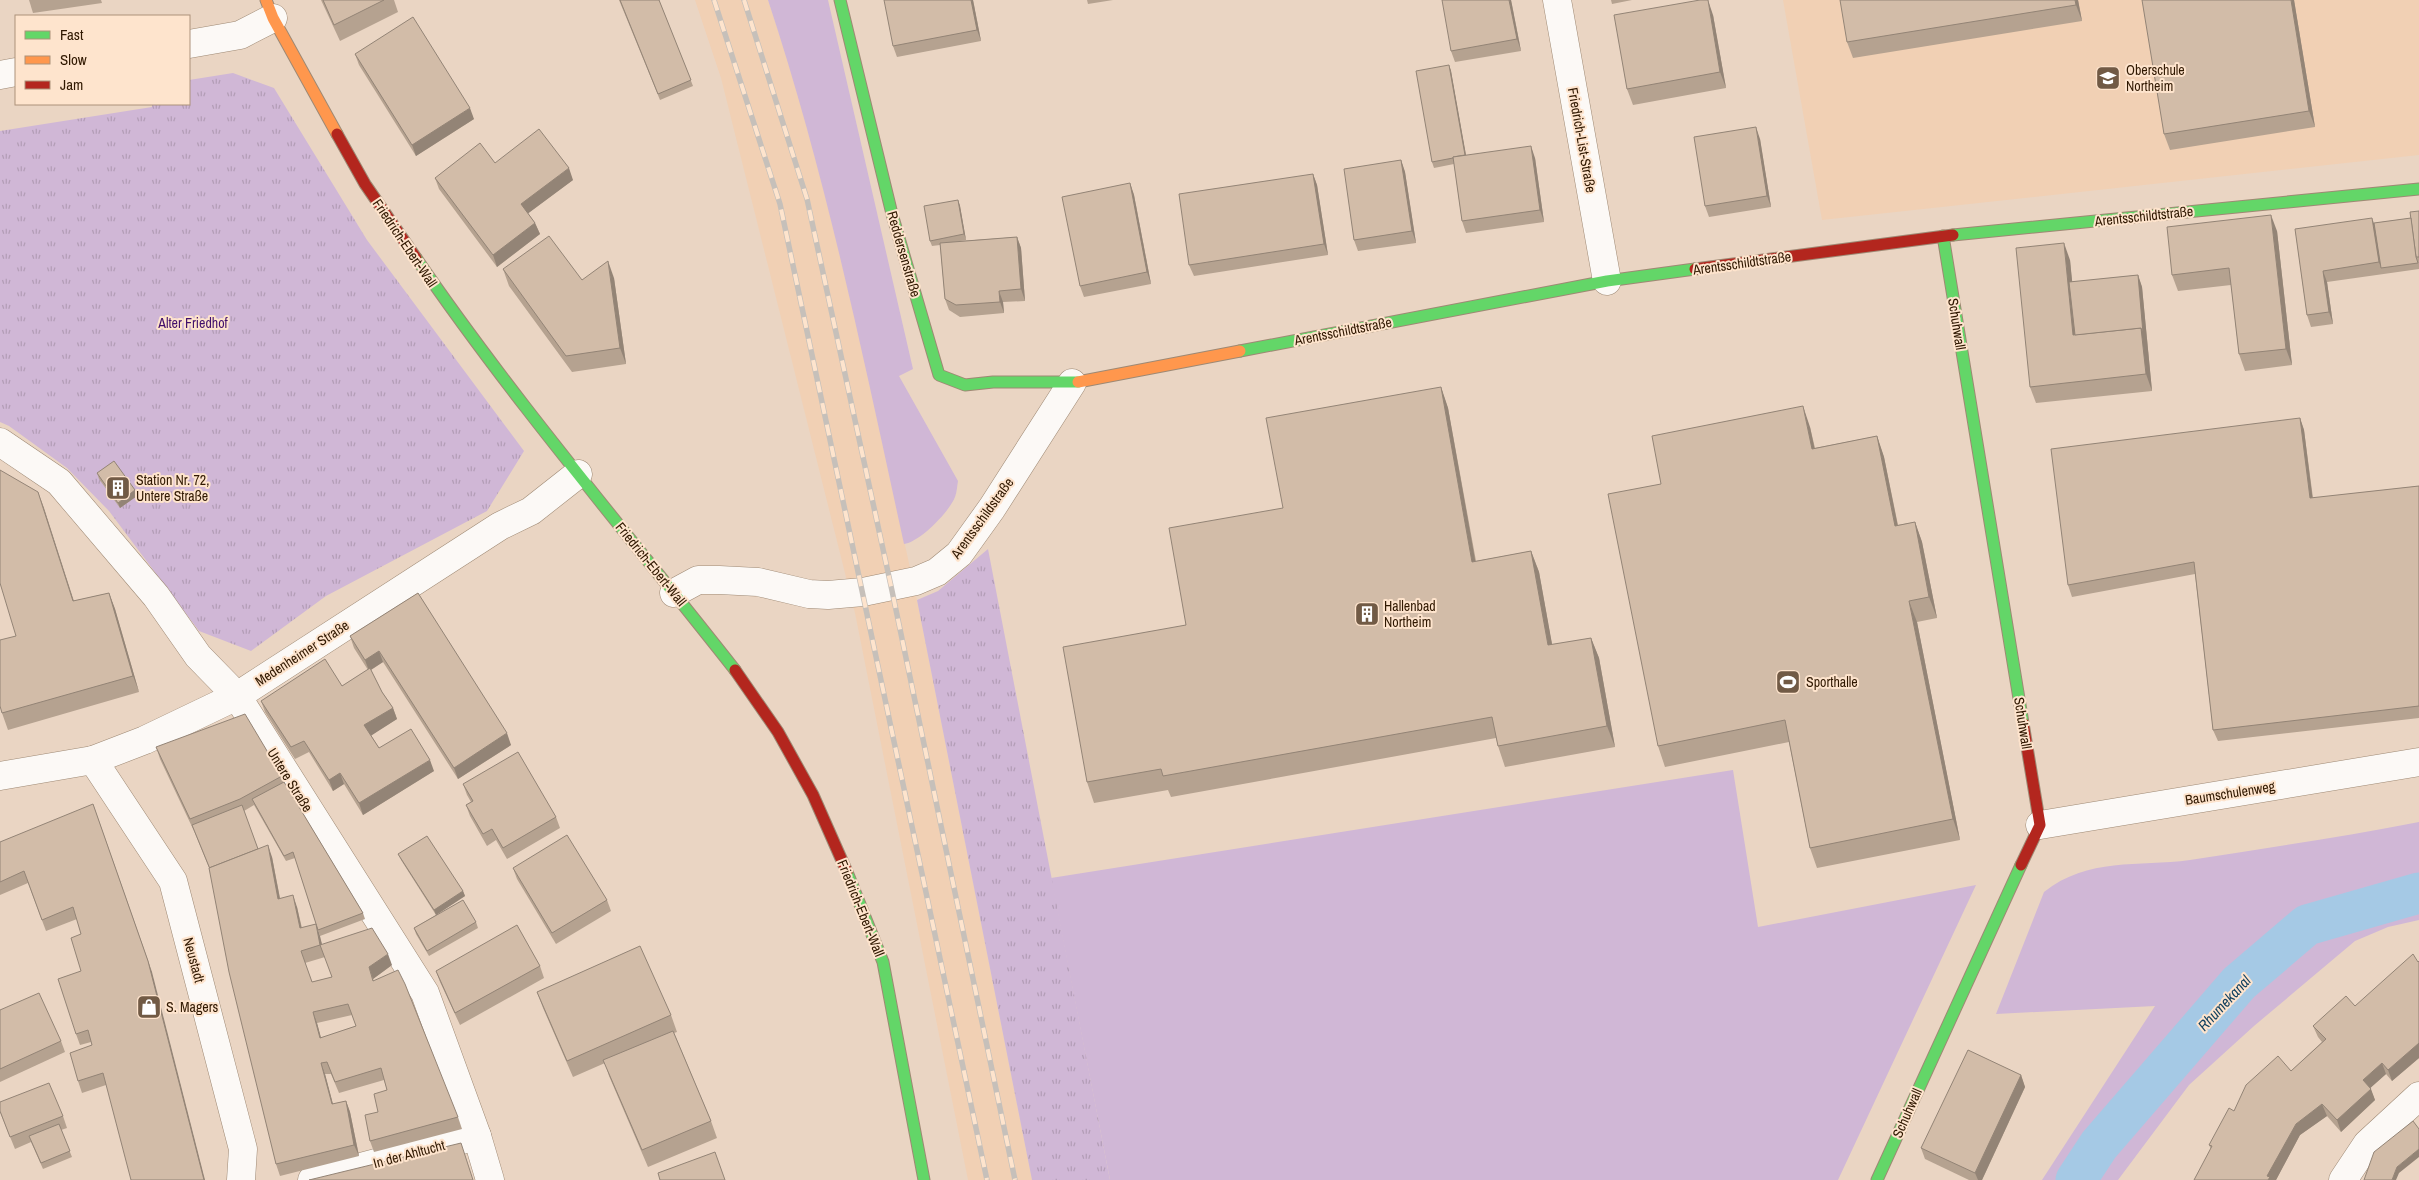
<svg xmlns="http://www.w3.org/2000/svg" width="2419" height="1180" viewBox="0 0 2419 1180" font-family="'Archivo Narrow',sans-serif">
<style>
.built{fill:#f1d0b4}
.grass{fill:#d0b7d6}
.park{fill:url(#park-tufts)}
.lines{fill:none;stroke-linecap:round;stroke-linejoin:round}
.canal{stroke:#a5c9e5;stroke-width:41}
.street-casing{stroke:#9e8974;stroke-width:29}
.fast-casing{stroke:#9e8974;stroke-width:13}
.slow-casing{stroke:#9e8974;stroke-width:13}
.jam-casing{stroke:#9e8974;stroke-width:13}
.street{stroke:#fcf9f6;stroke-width:28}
.fast{stroke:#63d668;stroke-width:11}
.slow{stroke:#ff974d;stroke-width:11}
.jam{stroke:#b3261e;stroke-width:11}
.rail-casing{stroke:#c6c0ba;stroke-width:5.5}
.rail{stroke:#fee4cd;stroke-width:4;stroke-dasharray:11;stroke-linecap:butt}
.wall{fill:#b5a290;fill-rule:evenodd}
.shaded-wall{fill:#938476}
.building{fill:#d2bca8;stroke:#938476;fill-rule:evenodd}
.labels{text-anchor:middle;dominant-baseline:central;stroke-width:4;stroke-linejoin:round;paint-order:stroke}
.poi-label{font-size:14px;fill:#301801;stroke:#fee4cd;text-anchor:start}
.street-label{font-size:14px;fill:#301801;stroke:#fee4cd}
.park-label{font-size:14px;fill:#410f6c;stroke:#fee4cd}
.water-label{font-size:15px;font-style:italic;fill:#11405f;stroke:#fee4cd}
</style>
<defs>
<pattern id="park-tufts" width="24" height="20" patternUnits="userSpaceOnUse" patternTransform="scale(1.25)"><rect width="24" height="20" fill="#d0b7d6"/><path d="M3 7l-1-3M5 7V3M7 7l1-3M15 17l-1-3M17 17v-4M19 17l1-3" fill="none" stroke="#b39db6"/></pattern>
</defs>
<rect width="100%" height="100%" fill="#ead5c3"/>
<!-- built -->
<g class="built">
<polygon points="695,0 768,0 790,66 816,158 854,311 917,600 1032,1180 968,1180 855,613 721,78"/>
<polygon points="1783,0 2419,0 2419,155 1822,220"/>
</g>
<!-- grass -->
<g class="grass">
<path d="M 768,0 L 828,0 L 913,369 L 899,376 L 958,481 C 957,486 957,492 955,497 C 949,512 920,542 904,544 C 864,361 827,178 768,0 Z"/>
<polygon points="1733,770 1758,927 1976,885 1838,1180 1110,1180 1051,878"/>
<path d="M 2419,822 L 2419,920 L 2388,927 L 2355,941 L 2254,1026 L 2189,1085 L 2118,1180 L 2042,1180 L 2155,1006 L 1996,1014 L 2044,892 C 2088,857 2138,867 2190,860 C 2266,848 2343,837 2419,822 Z"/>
</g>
<!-- park -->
<g class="park">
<polygon points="233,73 274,88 367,240 524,451 487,511 326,596 251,651 199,631 109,511 67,468 9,426 0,422 0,131 152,107 152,104 189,104 189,80"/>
<polygon points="988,549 1110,1180 1032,1180 917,600 938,591"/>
</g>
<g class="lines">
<!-- canal -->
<polyline class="canal" points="2076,1180 2099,1145 2239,983 2307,925 2419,893"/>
<defs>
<g id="street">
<polyline points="1557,0 1607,281"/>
<polyline points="189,44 240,35 273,18"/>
<polyline points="0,75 16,72"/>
<polyline points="0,442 59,482 156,596 198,656 237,696 425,993 477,1136 490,1180"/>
<polyline points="674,593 698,580 719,580 758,582 809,594 828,595 863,592 916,581 937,572 959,554 992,508 1072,383"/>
<polyline points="93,760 173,881 243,1149 241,1180"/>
<polyline points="0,776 93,760 145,740 237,696 500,526 531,511 578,474"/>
<polyline points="2040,825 2419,762"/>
<polyline points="312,1180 477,1136"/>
<polyline points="2343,1180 2367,1144 2419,1096"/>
</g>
<g id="fast">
<polyline points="840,0 892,214 939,375 965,385 993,382 1078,382"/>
<polyline points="1953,235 2419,189"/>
<polyline points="1943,236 2023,723"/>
<path d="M 416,258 C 514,401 628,534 735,670"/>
<polyline points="1240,351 1607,281 1695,269"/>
<polyline points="847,872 883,962 924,1180"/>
<polyline points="1877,1180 2021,865"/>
</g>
<g id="slow">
<polyline points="266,0 273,18 337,134"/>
<polyline points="1078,382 1240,351"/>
</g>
<g id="jam">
<polyline points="337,134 365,184 416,258"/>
<polyline points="1695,269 1953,235"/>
<polyline points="735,670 778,732 813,795 847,872"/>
<polyline points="2021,865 2040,825 2023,723"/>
</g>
</defs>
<!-- street casing -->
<use href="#street" class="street-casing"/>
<!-- fast casing -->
<use href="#fast" class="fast-casing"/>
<!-- slow casing -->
<use href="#slow" class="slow-casing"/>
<!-- jam casing -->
<use href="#jam" class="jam-casing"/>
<!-- street -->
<use href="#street" class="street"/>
<!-- fast -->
<use href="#fast" class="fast"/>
<!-- slow -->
<use href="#slow" class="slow"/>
<!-- jam -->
<use href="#jam" class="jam"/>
<defs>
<g id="rail">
<polyline points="714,0 780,204 987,1180"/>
<polyline points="744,0 807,199 891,586 1015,1180"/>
</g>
</defs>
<!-- rail casing -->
<use href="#rail" class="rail-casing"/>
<!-- rail -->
<use href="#rail" class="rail"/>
</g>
<!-- wall -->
<g class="wall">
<polygon points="29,0 101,0 102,3 33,13"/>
<polygon points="321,0 394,0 398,12 340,41"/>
<polygon points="619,0 659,0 693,86 660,100"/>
<polygon points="973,0 981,41 897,57 893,46"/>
<polygon points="1087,0 1113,0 1088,4"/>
<polygon points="1511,0 1521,51 1455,62 1451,51"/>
<polygon points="1611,0 1632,0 1612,4"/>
<polygon points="2078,0 2082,21 1853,58 1847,42"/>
<polygon points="2294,0 2315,127 2170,150 2164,134"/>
<polygon points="1713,15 1726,88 1633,105 1627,89"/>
<polygon points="355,54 474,119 416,156 359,65"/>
<polygon points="1449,65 1451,71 1466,155 1535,158 1544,222 1466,233 1462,221 1454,164 1434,168 1432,162"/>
<polygon points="1760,139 1771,207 1709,217 1705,206"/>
<polygon points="1401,160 1405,172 1416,243 1358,251 1354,240"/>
<polygon points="495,163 573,180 528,213 535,223 540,234 497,267 439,189 435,178"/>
<polygon points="1313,174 1317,185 1328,255 1194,276 1189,265"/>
<polygon points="1130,183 1134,195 1151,284 1084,297 1080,286"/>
<polygon points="958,200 960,206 966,240 960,241 1017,237 1021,248 1025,301 1003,302 1004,313 960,317 949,310 945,299 940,245 932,246 930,241"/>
<polygon points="2419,211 2419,269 2327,282 2333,324 2311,327 2307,315 2295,229 2374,223 2411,218"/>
<polygon points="2277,231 2292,365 2245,371 2239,354 2231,285 2178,291 2172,275"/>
<polygon points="2070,260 2072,282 2138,275 2142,287 2152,391 2036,403 2030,387"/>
<polygon points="503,269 582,280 614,278 626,364 572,372 509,286"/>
<polygon points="1441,387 1448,408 1476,561 1531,551 1539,572 1552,645 1591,638 1599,658 1615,747 1505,767 1498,746 1496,738 1171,797 1168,790 1094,803 1087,782 1186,625 1283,508"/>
<polygon points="2300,418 2304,430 2313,498 2419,486 2419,718 2218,741 2213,730 2195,574 2072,597 2068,585"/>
<polygon points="1810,427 1815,448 1877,436 1884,457 1898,525 1915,522 1922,542 1937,618 1917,622 1960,840 1817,868 1810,848 1789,742 1665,767 1658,746 1661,484"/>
<polygon points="97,473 135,490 137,496 120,508 99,479"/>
<polygon points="38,492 73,601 109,593 115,609 139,692 8,730 2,713 16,636"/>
<polygon points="418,593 511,745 458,779 383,662 371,670 382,692 393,708 397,719 371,735 379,748 434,771 363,815 344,784 333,791 309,752 295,759 265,712 261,701 342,686 368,670 354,648 350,636"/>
<path d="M 156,747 L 282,776 L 284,782 L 363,913 L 365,919 L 320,936 L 295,858 L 286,861 L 254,805 L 244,811 L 258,849 L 272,857 L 280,898 L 297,907 L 302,928 L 316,924 L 322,945 L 392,965 L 373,979 L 374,981 L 458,1117 L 462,1129 L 374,1152 L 370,1141 L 378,1112 L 387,1090 L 384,1080 L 339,1093 L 331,1074 L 325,1074 L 333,1104 L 346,1101 L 350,1112 L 359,1156 L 280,1176 L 276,1164 L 210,870 L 194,831 L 160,759 ZM 325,957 L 332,977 L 312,982 L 305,963 ZM 352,1015 L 356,1026 L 321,1038 L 317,1023 Z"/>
<polygon points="463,784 556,817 560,828 507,859 496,840 487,846 470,816 466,805 471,802 467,795"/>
<polygon points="0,842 152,972 106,1085 82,1093 78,1081 92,1045 91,1042 80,1045 76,1034 81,971 81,934 77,919 46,931 28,883 0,895"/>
<polygon points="398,854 463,891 465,896 438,914 476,922 478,928 429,956 416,934 414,928 436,915 401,860"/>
<polygon points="513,868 607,900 611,911 556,944 517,879"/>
<polygon points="2419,961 2419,1058 2392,1081 2386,1074 2370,1088 2375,1100 2341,1132 2327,1116 2300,1135 2276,1180 2194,1180 2211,1149 2209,1145 2234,1111 2291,1071 2322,1042 2318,1037 2313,1026 2355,1006"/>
<polygon points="540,966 544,978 460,1025 440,982 436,971"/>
<polygon points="537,992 671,1015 677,1032 674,1033 711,1121 717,1138 648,1167 609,1076 605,1063 573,1077 543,1008"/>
<polygon points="0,1010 61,1041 65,1052 0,1082"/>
<polygon points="2021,1075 2025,1087 1982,1180 1969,1180 1925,1159 1921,1148"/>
<polygon points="0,1112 63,1116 67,1128 61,1130 72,1157 43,1169 31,1142 15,1149"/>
</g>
<!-- shaded-wall -->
<g class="shaded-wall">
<polygon points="971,0 973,0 981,41 977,30"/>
<polygon points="1509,0 1511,0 1521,51 1517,39"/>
<polygon points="1708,0 1713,15 1726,88 1720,72"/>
<polygon points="2075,0 2078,0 2082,21 2076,5"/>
<polygon points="2291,0 2294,0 2315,127 2309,111"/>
<polygon points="1449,65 1451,71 1467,161 1465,155"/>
<polygon points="470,108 474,119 416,156 412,145"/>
<polygon points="1756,127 1760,139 1771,207 1767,196"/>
<polygon points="1531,146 1535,158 1544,222 1540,210"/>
<polygon points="1401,160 1405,172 1416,243 1412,231"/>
<polygon points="569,168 573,180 526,215 521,204"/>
<polygon points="1313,174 1317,185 1328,255 1324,244"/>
<polygon points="1130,183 1134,195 1151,284 1147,272"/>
<polygon points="958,200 960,206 966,240 964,234"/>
<polygon points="2271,215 2277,231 2292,365 2286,349"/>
<polygon points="2372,218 2376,229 2381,268 2379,262"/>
<polygon points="535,223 540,234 497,267 493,255"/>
<polygon points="1017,237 1021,248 1025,301 1021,289"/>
<polygon points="2064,243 2070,260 2078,340 2073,335"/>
<polygon points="608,261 614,278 626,364 620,348"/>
<polygon points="2323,271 2327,282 2333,324 2329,312"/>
<polygon points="2138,275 2142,287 2152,391 2146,374 2141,328"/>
<polygon points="999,291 1003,302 1004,313 1000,302"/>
<polygon points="1441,387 1448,408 1479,582 1472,562"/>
<polygon points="1803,406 1810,427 1819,470 1812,449"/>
<polygon points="2300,418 2304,430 2314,510 2310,498"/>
<polygon points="1877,436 1884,457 1902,547 1895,526"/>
<polygon points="135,490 137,496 120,508 118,503"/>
<polygon points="38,492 44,508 79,617 73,601"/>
<polygon points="1915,522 1922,542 1937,618 1929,597"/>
<polygon points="1531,551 1539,572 1556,666 1548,645"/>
<polygon points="109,593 115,609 139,692 133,676"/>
<polygon points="1909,601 1917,622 1960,840 1953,819"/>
<polygon points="1591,638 1599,658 1615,747 1607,726"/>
<polygon points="379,651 383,662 369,671 365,660"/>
<polygon points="393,708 397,719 369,737 364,725"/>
<polygon points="507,733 511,745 458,779 454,768"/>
<polygon points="430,760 434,771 363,815 359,803"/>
<polygon points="340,773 344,784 333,791 329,780"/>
<polygon points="93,804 152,972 205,1180 204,1180"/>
<polygon points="268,845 272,857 282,910 278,899"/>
<polygon points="463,891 465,896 436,915 434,910"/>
<polygon points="293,895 297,907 304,940 300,928"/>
<polygon points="316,924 320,936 325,957 320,945"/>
<polygon points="388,954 392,965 373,979 369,967"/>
<polygon points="313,1012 317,1023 324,1049 320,1038"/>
<polygon points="2419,1043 2419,1058 2392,1081 2388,1070"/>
<polygon points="321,1063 325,1074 336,1116 332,1104"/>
<polygon points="2382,1063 2386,1074 2367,1091 2363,1080"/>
<polygon points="2021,1075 2025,1087 1982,1180 1978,1180 1975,1173"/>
<polygon points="2371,1089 2375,1100 2341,1132 2337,1120"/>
<polygon points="346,1101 350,1112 359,1156 354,1145"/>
<polygon points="2322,1104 2327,1116 2300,1135 2276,1180 2268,1180 2267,1176 2296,1124"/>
<polygon points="2419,1149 2419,1157 2399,1173 2396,1180 2392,1180 2397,1167"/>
</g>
<!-- building -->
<g class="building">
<polygon points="323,0 384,0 334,25"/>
<polygon points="620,0 659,0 691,80 658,94"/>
<polygon points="884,0 971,0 977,30 893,46"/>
<polygon points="1442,0 1509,0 1517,39 1451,51"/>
<polygon points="1700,0 1708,0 1720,72 1627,89 1614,15"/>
<polygon points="1840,0 2075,0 2076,5 1847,42"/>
<polygon points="2142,0 2291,0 2309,111 2164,134"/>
<polygon points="413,17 470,108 412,145 355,54"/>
<polygon points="1449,65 1465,155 1453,157 1453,158 1432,162 1416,71"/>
<polygon points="1756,127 1767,196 1705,206 1694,137"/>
<polygon points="539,129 569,168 521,204 535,223 493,255 435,178 480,143 495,163"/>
<polygon points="1531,146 1540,210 1462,221 1453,157"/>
<polygon points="1401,160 1412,231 1354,240 1344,169"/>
<polygon points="1313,174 1324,244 1189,265 1179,194"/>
<polygon points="1130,183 1147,272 1080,286 1062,197"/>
<polygon points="958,200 964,234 930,241 924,206"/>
<polygon points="2419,211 2419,257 2416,257 2410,212"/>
<polygon points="2271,215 2286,349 2239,354 2229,268 2172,275 2167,227"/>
<polygon points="2372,218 2379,262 2323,271 2329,312 2307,315 2295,229"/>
<polygon points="2411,218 2416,257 2418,263 2381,268 2374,223"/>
<polygon points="549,236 582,280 608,261 620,348 566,356 503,269"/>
<polygon points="1017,237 1021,289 999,291 1000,302 956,305 945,299 940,243"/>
<polygon points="2064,243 2073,335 2141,328 2146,374 2030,387 2016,248"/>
<polygon points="2138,275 2143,333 2141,328 2075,335 2069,282"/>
<polygon points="1441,387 1472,562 1531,551 1548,645 1591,638 1607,726 1498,746 1492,717 1163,776 1161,769 1087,782 1063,647 1186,625 1169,528 1283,508 1266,418"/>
<polygon points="1803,406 1812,449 1877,436 1895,526 1915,522 1929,597 1909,601 1953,819 1810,848 1785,720 1658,746 1608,494 1661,484 1652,436"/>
<polygon points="2300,418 2310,498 2419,486 2419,706 2213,730 2194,562 2068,585 2051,449"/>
<polygon points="114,461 135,490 118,503 97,473"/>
<polygon points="0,470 38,492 73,601 109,593 133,676 2,713 0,706 0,640 16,636 0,583"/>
<polygon points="418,593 507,733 454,768 379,651 365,660 350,636"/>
<polygon points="325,659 342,686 370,668 382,692 393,708 364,725 379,748 411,729 430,760 359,803 340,773 329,780 304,741 291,747 261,701"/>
<polygon points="245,714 282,776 240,799 190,819 156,747"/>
<polygon points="518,752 556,817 503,848 492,829 483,834 466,805 473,801 463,784"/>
<polygon points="284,782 363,913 318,930 293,852 284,856 252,799"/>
<polygon points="93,804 148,961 204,1180 131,1180 103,1073 78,1081 70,1053 92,1045 88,1030 76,1034 58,979 81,971 71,938 81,934 73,907 42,920 24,871 0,882 0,842"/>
<polygon points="242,805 258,849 209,868 210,869 192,825"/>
<polygon points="567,835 607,900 552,933 513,868"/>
<polygon points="427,836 463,891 434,910 398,854"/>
<path d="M 268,845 L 278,899 L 293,895 L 300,928 L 316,924 L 320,945 L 301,951 L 312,982 L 332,977 L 320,945 L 372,928 L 388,954 L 369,967 L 373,981 L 398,970 L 405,984 L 458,1117 L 370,1141 L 365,1115 L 378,1112 L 374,1094 L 387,1090 L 381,1068 L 335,1082 L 327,1062 L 321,1063 L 332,1104 L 346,1101 L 354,1145 L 276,1164 L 229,972 L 209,868 ZM 348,1004 L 356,1026 L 320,1038 L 313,1012 Z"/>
<polygon points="463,900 476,922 427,951 414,928"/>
<polygon points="517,925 540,966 455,1013 436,971"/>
<polygon points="640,946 671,1015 567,1061 537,992"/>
<polygon points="2413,954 2418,962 2419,961 2419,1043 2388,1070 2382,1063 2363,1080 2371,1089 2337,1120 2322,1104 2296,1124 2267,1176 2270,1177 2268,1180 2194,1180 2212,1146 2209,1145 2229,1108 2234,1111 2246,1085 2278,1056 2291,1071 2326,1039 2313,1026 2346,996 2355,1006"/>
<polygon points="39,993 61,1041 0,1069 0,1010"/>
<polygon points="673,1031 711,1121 642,1150 603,1060"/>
<polygon points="1968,1050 2021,1075 1975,1173 1921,1148"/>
<polygon points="49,1083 63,1116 10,1137 0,1111 0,1102"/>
<polygon points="2413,1121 2419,1129 2419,1149 2397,1167 2392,1180 2364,1180 2374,1152"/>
<polygon points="59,1124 70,1151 41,1163 29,1136"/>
<polygon points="461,1143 473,1180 309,1180"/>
<polygon points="715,1152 725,1180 660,1180 658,1173"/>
</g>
<!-- icons -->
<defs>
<symbol id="school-square" viewBox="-11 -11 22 22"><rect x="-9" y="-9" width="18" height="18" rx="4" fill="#715a45" stroke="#fee4cd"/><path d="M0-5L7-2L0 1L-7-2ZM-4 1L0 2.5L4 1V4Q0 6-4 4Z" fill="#fff"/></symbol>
<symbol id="building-square" viewBox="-11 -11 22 22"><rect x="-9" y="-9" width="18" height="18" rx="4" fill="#715a45" stroke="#fee4cd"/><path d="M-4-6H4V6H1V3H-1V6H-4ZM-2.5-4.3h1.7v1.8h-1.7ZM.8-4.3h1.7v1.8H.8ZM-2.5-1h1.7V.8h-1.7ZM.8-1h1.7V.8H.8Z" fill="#fff"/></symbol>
<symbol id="stadium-square" viewBox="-11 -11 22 22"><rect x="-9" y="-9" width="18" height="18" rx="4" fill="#715a45" stroke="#fee4cd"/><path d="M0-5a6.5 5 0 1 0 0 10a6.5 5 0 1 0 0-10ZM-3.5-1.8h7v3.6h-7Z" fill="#fff"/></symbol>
<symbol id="shop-square" viewBox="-11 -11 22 22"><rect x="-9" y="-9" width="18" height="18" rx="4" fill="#715a45" stroke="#fee4cd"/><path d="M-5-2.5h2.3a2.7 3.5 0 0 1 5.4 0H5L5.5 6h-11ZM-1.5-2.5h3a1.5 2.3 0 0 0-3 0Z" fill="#fff"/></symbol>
</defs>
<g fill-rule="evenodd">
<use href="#school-square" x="2094" y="64" width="28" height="28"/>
<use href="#building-square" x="104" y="474" width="28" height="28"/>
<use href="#building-square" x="1353" y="600" width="28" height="28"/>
<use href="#stadium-square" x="1774" y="668" width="28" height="28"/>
<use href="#shop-square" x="135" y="993" width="28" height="28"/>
</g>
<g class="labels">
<!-- poi labels -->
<g class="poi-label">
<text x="2126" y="70">Oberschule<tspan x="2126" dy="16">Northeim</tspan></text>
<text x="136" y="480">Station Nr. 72,<tspan x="136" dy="16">Untere Straße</tspan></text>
<text x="1384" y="606">Hallenbad<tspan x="1384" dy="16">Northeim</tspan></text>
<text x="1806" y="682">Sporthalle</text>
<text x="166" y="1007">S. Magers</text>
</g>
<!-- street labels -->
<g class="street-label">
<text transform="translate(1582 140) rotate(80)">Friedrich-List-Straße</text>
<text transform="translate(2144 216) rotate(-6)">Arentsschildtstraße</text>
<text transform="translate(405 243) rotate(56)">Friedrich-Ebert-Wall</text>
<text transform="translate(904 254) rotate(74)">Reddersenstraße</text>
<text transform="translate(1742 263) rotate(-8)">Arentsschildtstraße</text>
<text transform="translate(1957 324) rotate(81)">Schuhwall</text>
<text transform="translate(1343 331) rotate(-11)">Arentsschildtstraße</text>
<text transform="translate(982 518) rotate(-54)">Arentsschildstraße</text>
<text transform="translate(651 564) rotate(51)">Friedrich-Ebert-Wall</text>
<text transform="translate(302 653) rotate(-33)">Medenheimer Straße</text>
<text transform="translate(2023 723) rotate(81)">Schuhwall</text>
<text transform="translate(290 780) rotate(58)">Untere Straße</text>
<text transform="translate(2230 793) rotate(-9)">Baumschulenweg</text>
<text transform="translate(861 908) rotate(68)">Friedrich-Ebert-Wall</text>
<text transform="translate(194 960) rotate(75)">Neustadt</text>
<text transform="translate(1907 1113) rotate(-66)">Schuhwall</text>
<text transform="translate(409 1154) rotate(-15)">In der Ahltucht</text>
</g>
<!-- park labels -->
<g class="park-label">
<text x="193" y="323">Alter Friedhof</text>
</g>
<!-- water labels -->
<g class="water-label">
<text transform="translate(2224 1003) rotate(-47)">Rhumekanal</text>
</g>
</g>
<!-- legend -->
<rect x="15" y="15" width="175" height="90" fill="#fee4cd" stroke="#ac927b"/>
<rect x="25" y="31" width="25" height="8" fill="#63d668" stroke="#ac927b"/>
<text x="60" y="40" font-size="15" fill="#301801">Fast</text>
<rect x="25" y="56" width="25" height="8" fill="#ff974d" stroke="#ac927b"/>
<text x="60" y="65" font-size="15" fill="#301801">Slow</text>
<rect x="25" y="81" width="25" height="8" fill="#b3261e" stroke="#ac927b"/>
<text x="60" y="90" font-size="15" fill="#301801">Jam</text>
</svg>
